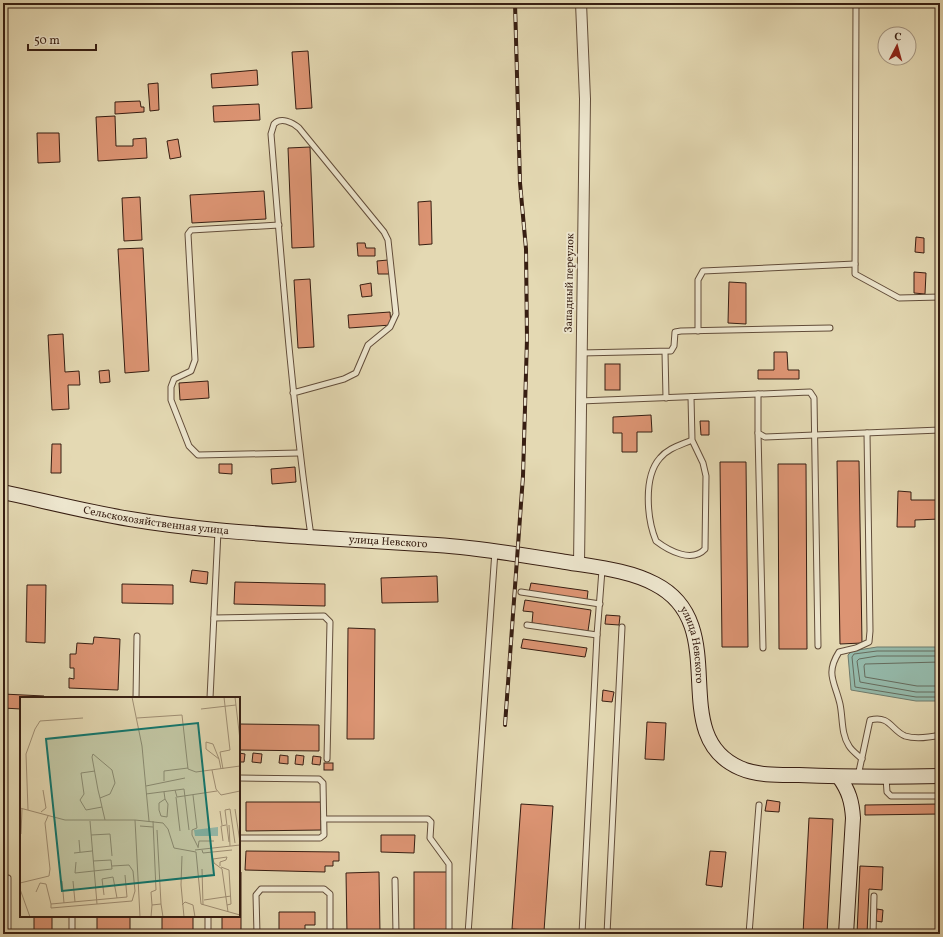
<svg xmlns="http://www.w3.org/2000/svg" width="943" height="937" viewBox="0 0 943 937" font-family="Vollkorn,serif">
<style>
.water{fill:#95baab;stroke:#6f7c6e}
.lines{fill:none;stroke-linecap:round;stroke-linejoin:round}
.shore{stroke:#666c5e;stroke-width:1}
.building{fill:#dc9473;stroke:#371e12}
.lane-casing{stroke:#624d3a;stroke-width:7}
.street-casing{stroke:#624d3a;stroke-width:12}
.secondary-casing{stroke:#371e12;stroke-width:16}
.lane{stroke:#ede6ce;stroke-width:5}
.street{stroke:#ede6ce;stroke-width:10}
.secondary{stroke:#ede6ce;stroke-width:14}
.rail-casing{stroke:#371e12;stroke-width:4}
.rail{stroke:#ede6ce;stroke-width:2.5;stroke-dasharray:8;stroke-linecap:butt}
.labels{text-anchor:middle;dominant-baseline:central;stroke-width:4;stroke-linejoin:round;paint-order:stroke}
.street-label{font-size:11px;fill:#371e12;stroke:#ede6ce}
.inset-road{fill:none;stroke:#9f8e73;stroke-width:1}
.view{fill:#0f766e;fill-opacity:0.15;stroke:#0f766e;stroke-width:2}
.inset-edge{fill:none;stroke:#371e12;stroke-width:2}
</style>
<rect width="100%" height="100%" fill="#e4d9b3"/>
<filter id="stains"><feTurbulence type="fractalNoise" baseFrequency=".005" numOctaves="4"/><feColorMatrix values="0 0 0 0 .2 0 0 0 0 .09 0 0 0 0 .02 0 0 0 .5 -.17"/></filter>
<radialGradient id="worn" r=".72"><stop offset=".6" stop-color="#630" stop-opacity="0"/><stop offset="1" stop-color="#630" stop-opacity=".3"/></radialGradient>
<!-- water -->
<polygon class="water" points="877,647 940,647 940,701 916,701 851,690 848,655 852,651"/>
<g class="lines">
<!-- shore -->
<g class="shore">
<polyline points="940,651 877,651 854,654 852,657 855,687 916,697 940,697"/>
<polyline points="940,656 877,656 859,659 857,661 860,682 916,692 940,692"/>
<polyline points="940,662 865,664 864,666 865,677 917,686 940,686"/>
</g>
</g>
<!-- building -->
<g class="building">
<polygon points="308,51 312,108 296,109 292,52"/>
<polygon points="257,70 258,85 212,88 211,74"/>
<polygon points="158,83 159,110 150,111 148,84"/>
<polygon points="140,101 141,107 144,107 144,112 115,114 115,102"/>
<polygon points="259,104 260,120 214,122 213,106"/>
<polygon points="115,116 116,146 133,146 133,139 146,138 147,158 98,161 96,117"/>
<polygon points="37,133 59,133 60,162 38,163"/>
<polygon points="178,139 181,157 170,159 167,141"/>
<polygon points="310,147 314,247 292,248 288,148"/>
<polygon points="264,191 266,219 192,223 190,195"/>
<polygon points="140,197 142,240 124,241 122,198"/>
<polygon points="431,201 432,244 419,245 418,202"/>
<polygon points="916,237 924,238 924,253 915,252"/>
<polygon points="357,243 365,243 366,248 375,248 375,256 358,256"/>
<polygon points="143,248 149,371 125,373 118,249"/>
<polygon points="388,260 389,274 378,274 377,261"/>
<polygon points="914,272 926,273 925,294 914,293"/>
<polygon points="310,279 314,347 298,348 294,280"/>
<polygon points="729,282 746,283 746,324 728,323"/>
<polygon points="371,283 372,296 362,297 360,285"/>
<polygon points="390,312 391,325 349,328 348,315"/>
<polygon points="63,334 65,372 79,371 80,385 68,385 69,409 52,410 48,335"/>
<polygon points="774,352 787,352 788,370 799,370 799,379 758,379 758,370 774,370"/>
<rect x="605" y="364" width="15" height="26"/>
<polygon points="109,370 110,382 100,383 99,371"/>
<polygon points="208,381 209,398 180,400 179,383"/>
<polygon points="651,415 652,432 637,432 637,452 622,452 622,433 613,433 613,417"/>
<polygon points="700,421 709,421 709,435 701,435"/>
<polygon points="52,444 61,444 61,473 51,473"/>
<polygon points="837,461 859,461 862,643 840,644"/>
<polygon points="720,462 746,462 748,647 722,647"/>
<polygon points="219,464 232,464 232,474 219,473"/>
<polygon points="778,464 806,464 807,649 779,649"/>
<polygon points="295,467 296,482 272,484 271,469"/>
<polygon points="898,491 911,492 911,500 940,500 940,519 915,520 915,527 897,527"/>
<polygon points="192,570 208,572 207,584 190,582"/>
<polygon points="437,576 438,602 382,603 381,578"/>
<polygon points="235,582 325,584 325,606 234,604"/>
<polygon points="531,583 588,591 587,600 529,592"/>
<polygon points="122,584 173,585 173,604 122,603"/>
<polygon points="27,585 46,585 45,643 26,642"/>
<polygon points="525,600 591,610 588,631 532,623 533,612 523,611"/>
<polygon points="606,615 620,616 619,625 605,624"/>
<polygon points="348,628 375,629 374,739 347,739"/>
<polygon points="94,637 120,639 118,690 69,688 69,678 74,679 74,668 70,668 70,654 76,654 77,643 93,644"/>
<polygon points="523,639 587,648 585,657 521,648"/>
<polygon points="603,690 614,692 612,702 602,701"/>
<polygon points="3,694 44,696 44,698 21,698 21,709 3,708"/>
<polygon points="647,722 666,723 664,760 645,759"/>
<polygon points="239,724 319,725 319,751 239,750"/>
<polygon points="239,753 245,754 244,762 239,762"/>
<polygon points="253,753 262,754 261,763 252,762"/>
<polygon points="280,755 288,756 288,764 279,763"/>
<polygon points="296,755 304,756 303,765 295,764"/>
<polygon points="313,756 321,757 320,765 312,764"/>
<rect x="324" y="763" width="9" height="7"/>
<polygon points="767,800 780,802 779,812 765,811"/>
<polygon points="246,802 321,802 321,830 246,831"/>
<polygon points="521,804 553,806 544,931 512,929"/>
<polygon points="940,804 940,814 865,815 865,805"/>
<polygon points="809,818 833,819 827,934 803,934"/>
<polygon points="381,835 415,835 414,853 381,852"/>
<polygon points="246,851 339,852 339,861 333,861 333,866 325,866 325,872 245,870"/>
<polygon points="710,851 726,852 722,887 706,885"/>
<polygon points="860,866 883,867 882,890 869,889 867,934 857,934"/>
<polygon points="239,872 241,872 241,934 222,934 222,916 239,916"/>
<polygon points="379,872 380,934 347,934 346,873"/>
<rect x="414" y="872" width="33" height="62"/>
<polygon points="877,909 883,910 882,922 876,921"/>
<polygon points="279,912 315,912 315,925 305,925 305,934 288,934 288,930 279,930"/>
<rect x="34" y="916" width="18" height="18"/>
<rect x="97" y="916" width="33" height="18"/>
<rect x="162" y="916" width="31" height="18"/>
</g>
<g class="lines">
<defs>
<g id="lane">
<polyline points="856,3 855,274 899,298 940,297"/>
<polyline points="279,225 191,230 188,234 195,360 191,371 174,379 171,387 171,400 189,446 198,455 299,453"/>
<polyline points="698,331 698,280 703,271 855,264"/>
<polyline points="665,352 666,398"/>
<polyline points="581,353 671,351 674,346 675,332 681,331 830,328"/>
<path d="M 293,393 L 344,379 L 356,373 L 368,345 L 390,327 L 396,314 L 388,240 L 384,232 L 299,128 C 292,122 281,117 274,124 L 271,134 C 282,269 292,403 311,536"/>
<polyline points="758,394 758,433 765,437 940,430"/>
<path d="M 691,397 L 692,440 C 681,445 668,448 660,458 C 643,477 647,519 656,541 C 669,551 692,563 705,549 L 706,476 L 703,463 L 692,440"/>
<polyline points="580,401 810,392 814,398 818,646"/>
<polyline points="758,433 763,648"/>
<polyline points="521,592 600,604"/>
<polyline points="214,618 324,616 330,622 327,759"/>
<polyline points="527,625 597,635"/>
<polyline points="136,698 137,636"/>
<polyline points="210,698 218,531"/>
<path d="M 862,759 C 858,755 852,751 849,746 C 841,734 843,718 840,704 C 835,682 825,674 839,652 L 856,648 L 869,642 L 870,631 L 867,433"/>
<path d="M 858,776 L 870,720 C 890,715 891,730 905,736 C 915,739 931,737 940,735"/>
<polyline points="239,778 319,779 323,783 324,835 320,838 239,838"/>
<polyline points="886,778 887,792 891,796 940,796"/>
<polyline points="324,819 428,819 431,822 430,838 449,864 449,934"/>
<polyline points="395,880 396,934"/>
<polyline points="72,916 72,934"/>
<polyline points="208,916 208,934"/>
<polyline points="8,934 8,878"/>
<polyline points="257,934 256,895 261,889 324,889 330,894 330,934"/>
<polyline points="468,934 495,551"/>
<polyline points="582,934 597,635 602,570"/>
<polyline points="607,934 622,627"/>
<polyline points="749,934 759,805"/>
<polyline points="873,934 874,896"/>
</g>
<polyline id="street" points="579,564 585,99 581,3"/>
<g id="secondary">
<path id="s1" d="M 3,492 C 45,501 87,512 130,519 C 189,529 249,533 308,537 C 351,540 394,542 437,545 C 481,548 523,555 566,562 C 595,567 629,570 655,584 C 735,625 664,735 740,768 C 758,776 781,775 799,775 C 846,777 893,777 940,776"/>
<path d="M 839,777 C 849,791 852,802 853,818 L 846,934"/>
</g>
</defs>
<!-- lane casing -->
<use href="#lane" class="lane-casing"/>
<!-- street casing -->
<use href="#street" class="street-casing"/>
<!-- secondary casing -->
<use href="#secondary" class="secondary-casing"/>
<!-- lane -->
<use href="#lane" class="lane"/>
<!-- street -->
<use href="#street" class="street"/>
<!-- secondary -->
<use href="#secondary" class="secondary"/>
<defs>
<polyline id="rail" points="505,725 523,476 527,339 526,249 520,183 515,3"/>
</defs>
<!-- rail casing -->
<use href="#rail" class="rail-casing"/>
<!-- rail -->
<use href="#rail" class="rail"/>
</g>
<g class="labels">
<!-- street labels -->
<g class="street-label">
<text transform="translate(570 283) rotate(-89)">Западный переулок</text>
<text stroke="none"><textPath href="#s1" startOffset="156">Сельскохозяйственная улица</textPath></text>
<text stroke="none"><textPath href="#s1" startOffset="389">улица Невского</textPath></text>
<text stroke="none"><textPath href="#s1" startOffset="736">улица Невского</textPath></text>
</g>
</g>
<!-- overview -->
<g transform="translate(20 697)">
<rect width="220" height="220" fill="#e4d9b3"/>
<path d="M 198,130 L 198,139 L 175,139 L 174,133 Z" fill="#95baab"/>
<path class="inset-road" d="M 112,0 L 122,49 L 129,124M 215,0 L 220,43M 181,12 L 216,8M 117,21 L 162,18 L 168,72 L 176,75 L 220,69M 199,62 L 193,47 L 186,45 L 186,52 L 199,62 L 201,72M 203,72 L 200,55 L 210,53 L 204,0M 192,73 L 196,92 L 201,98 L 220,94M 75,74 L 61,76 L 64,97 L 60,103 L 66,113 L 82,110M 144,84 L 144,74 L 168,71M 126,89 L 165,81M 155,93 L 157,100 L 197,94M 144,95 L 145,102 L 139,106 L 139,113 L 141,119 L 147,120 L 148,107 L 145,102M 126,97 L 164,92 L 169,133M 173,98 L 177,131 L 172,133 L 172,138 L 178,150M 156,100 L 160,134M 80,101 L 90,97 L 95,86 L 92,73 L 73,57 L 72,60 L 78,93 L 80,101 L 82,110 L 85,123M 0,111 L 45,123 L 115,123 L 143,126 L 148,132 L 154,151 L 176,155 L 181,207 L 220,218M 215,112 L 220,145M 8,113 L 6,57 L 15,32 L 20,24 L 63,21M 200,114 L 202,128M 21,115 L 26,111 L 23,93M 115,123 L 120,220M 70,124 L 77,207M 133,124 L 136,193 L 131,195 L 132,208 L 141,207 L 137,133M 209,128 L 210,149M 120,129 L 133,130M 1,137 L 2,112M 71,138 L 90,137 L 92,159M 59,143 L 60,155M 203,144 L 201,129 L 206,128M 209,145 L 205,113 L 210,112 L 215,146M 178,151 L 179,144 L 194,144M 175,153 L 220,148M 182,153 L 183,156 L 212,153M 54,156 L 72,154M 162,159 L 161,188 L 164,220M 56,165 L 55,176 L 92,172 L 91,163 L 73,164M 92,169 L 109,168 L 113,174 L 115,194 L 112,204 L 31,211 L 31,207 L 107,200 L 105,178M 200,169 L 200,165 L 206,163 L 207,160 L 193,162 L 194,166 L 202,172 L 208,215M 201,170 L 209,173 L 211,207 L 207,208M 182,172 L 183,208M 42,184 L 44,206M 53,184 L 55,205M 0,186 L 29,179 L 30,172 L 25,126 L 28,119M 0,192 L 10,220M 16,195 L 20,186 L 26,187 L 31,207M 84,198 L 82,182 L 93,180 L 97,201M 184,203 L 211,199M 141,207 L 143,220M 162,208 L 165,205 L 173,208 L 175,220M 131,220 L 132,208"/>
<path class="view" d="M 178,26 L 194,178 L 42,194 L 26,42 Z"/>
<rect width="220" height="220" class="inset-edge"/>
</g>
<!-- margin -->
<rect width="943" height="937" fill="none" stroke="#e4d9b3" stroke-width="16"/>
<rect x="4" y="4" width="935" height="929" fill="none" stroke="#371e12" stroke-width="2"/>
<rect x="8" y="8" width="927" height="921" fill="none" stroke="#371e12"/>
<!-- north arrow -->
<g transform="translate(897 46) rotate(6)"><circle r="19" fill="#ede6ce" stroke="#a49683"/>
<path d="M0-3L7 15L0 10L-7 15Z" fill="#8f2418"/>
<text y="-6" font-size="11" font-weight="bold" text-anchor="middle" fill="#371e12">С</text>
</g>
<!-- scale -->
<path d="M28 44v6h68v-6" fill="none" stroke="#371e12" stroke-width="2"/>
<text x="34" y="44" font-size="12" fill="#371e12" stroke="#ede6ce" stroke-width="3" paint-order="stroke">50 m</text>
<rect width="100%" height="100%" filter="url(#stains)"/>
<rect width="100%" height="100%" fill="url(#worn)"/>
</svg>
